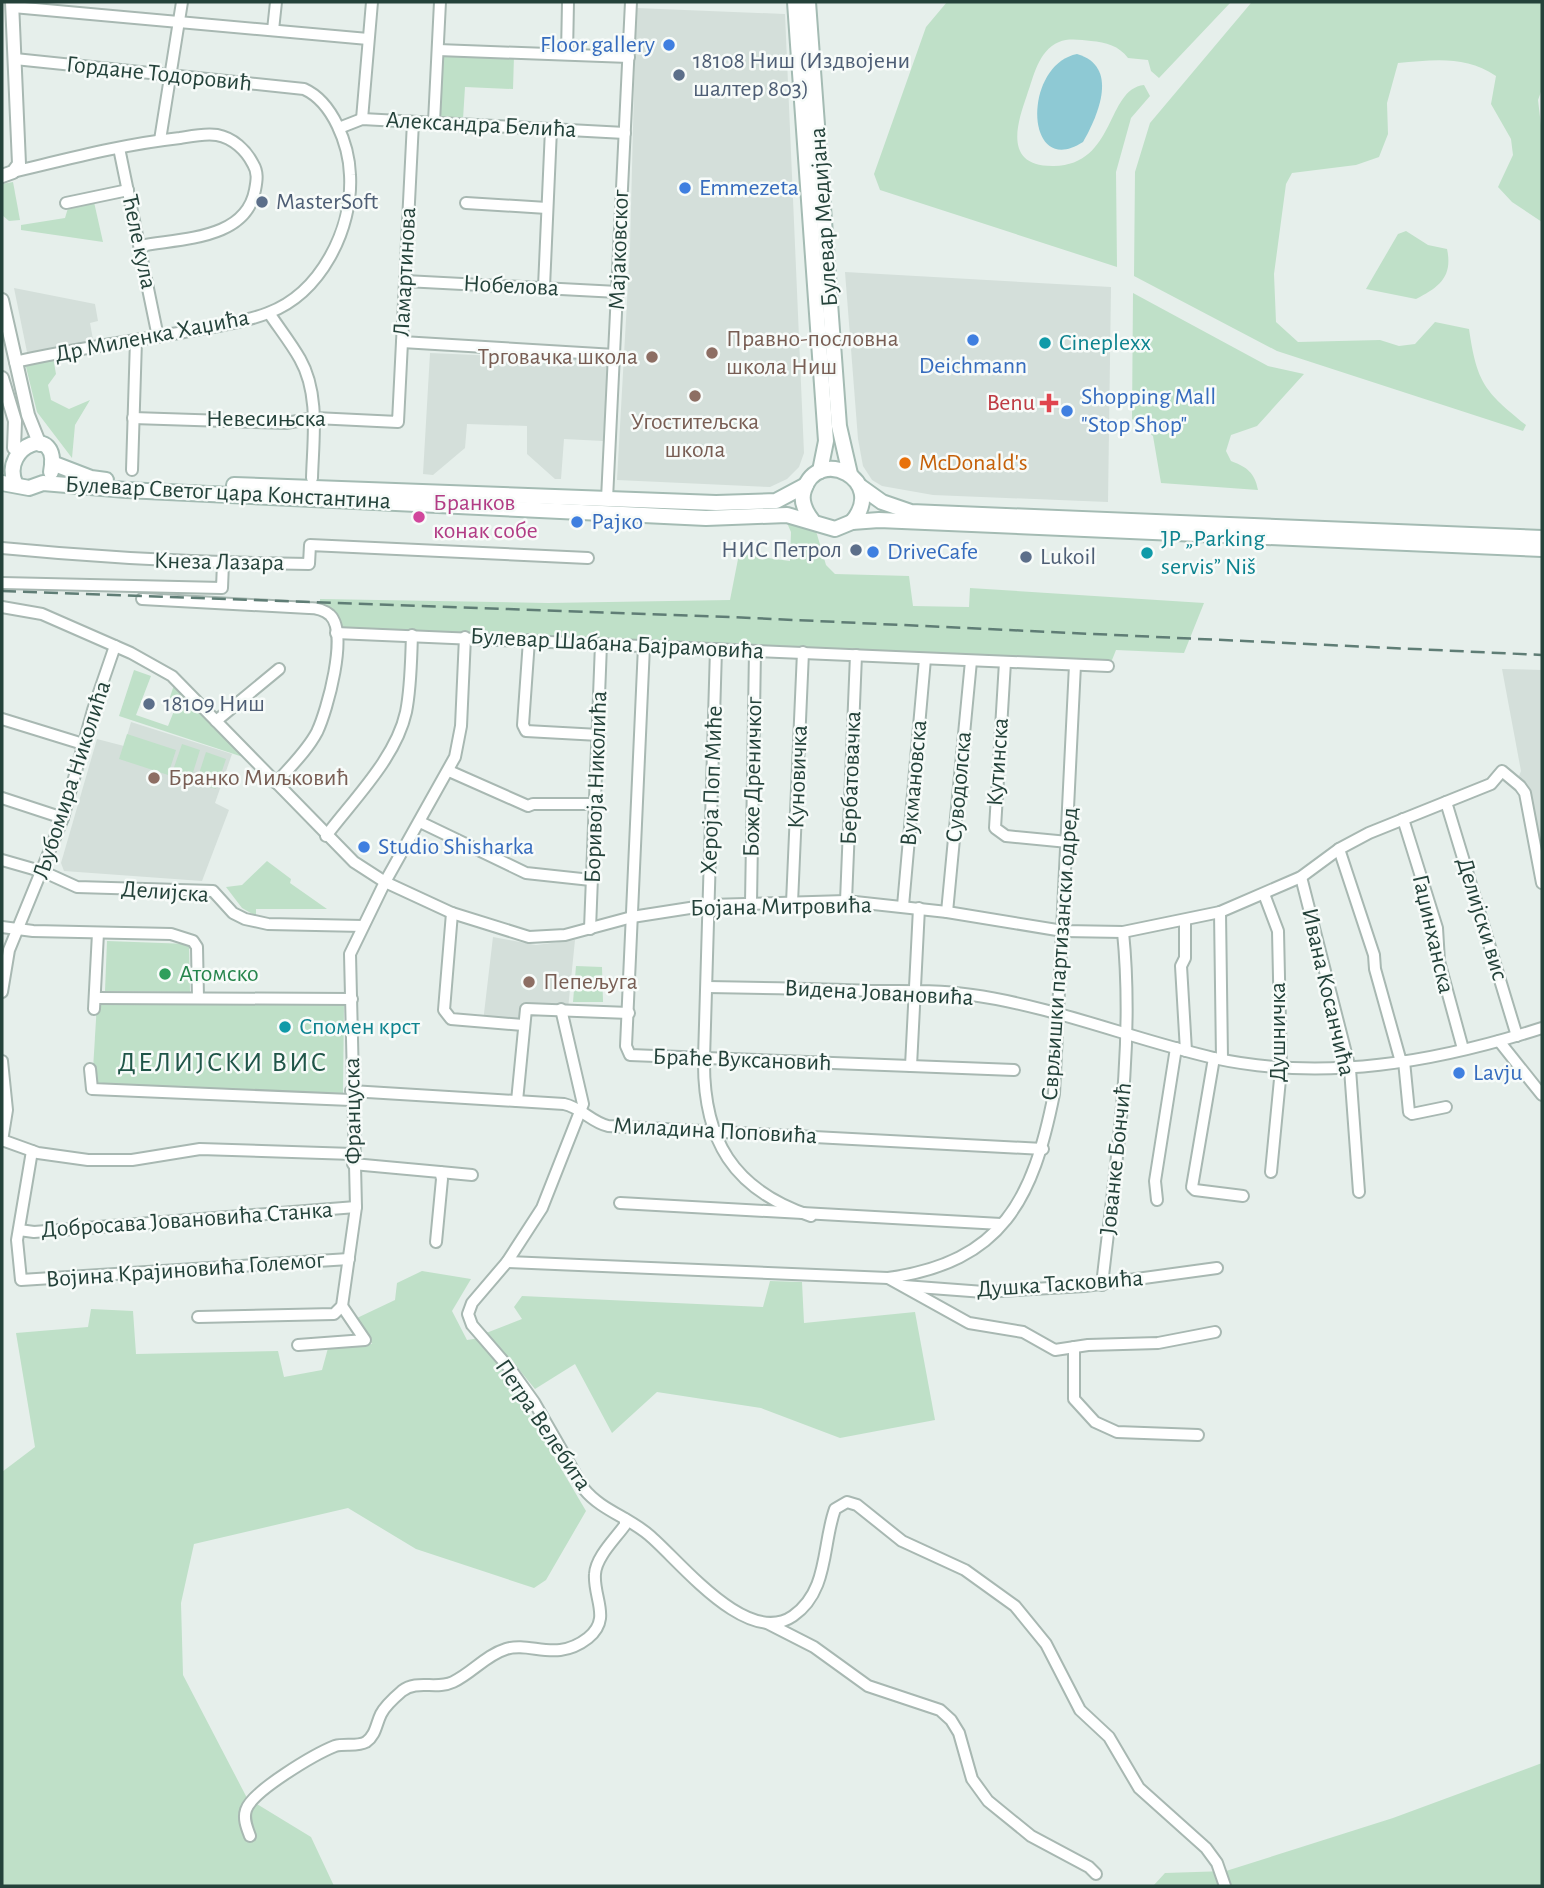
<svg xmlns="http://www.w3.org/2000/svg" width="1544" height="1888" viewBox="0 0 1544 1888" font-family="'Alegreya Sans',sans-serif">
<style>
.built{fill:#d4dfda}
.green{fill:#bfe0c8}
.water{fill:#8ec9d4}
.lines{fill:none;stroke-linecap:round;stroke-linejoin:round}
.minor-casing{stroke:#a8b8b2;stroke-width:14}
.tertiary-casing{stroke:#a8b8b2;stroke-width:16}
.secondary-casing{stroke:#a4bbb3;stroke-width:18}
.minor{stroke:#fff;stroke-width:10}
.tertiary{stroke:#fff;stroke-width:12}
.secondary{stroke:#fff;stroke-width:14}
.rail{stroke:#5f7d75;stroke-width:2.5;stroke-dasharray:14 7;stroke-linecap:butt}
.shop-dot{fill:#3f7fe0;stroke:#f7fbf9;stroke-width:2.5}
.service-dot{fill:#5c6f8a;stroke:#f7fbf9;stroke-width:2.5}
.culture-dot{fill:#0f9aa8;stroke:#f7fbf9;stroke-width:2.5}
.education-dot{fill:#8d6e63;stroke:#f7fbf9;stroke-width:2.5}
.health-dot{fill:#e0444e;stroke:#f7fbf9;stroke-width:2.5}
.food-dot{fill:#e8710a;stroke:#f7fbf9;stroke-width:2.5}
.hotel-dot{fill:#d1479c;stroke:#f7fbf9;stroke-width:2.5}
.leisure-dot{fill:#2e9e5b;stroke:#f7fbf9;stroke-width:2.5}
.labels{text-anchor:middle;dominant-baseline:central;stroke-width:5;stroke-linejoin:round;paint-order:stroke}
.shop-label{font-size:24px;fill:#366cbe;stroke:#f7fbf9;text-anchor:start}
.service-label{font-size:24px;fill:#4e5e75;stroke:#f7fbf9;text-anchor:start}
.street-label{font-size:24px;fill:#24423a;stroke:#f7fbf9}
.education-label{font-size:24px;fill:#785e54;stroke:#f7fbf9;text-anchor:start}
.culture-label{font-size:24px;fill:#0d838f;stroke:#f7fbf9;text-anchor:start}
.health-label{font-size:24px;fill:#be3a42;stroke:#f7fbf9;text-anchor:end}
.food-label{font-size:24px;fill:#c56008;stroke:#f7fbf9;text-anchor:start}
.hotel-label{font-size:24px;fill:#b23c85;stroke:#f7fbf9;text-anchor:start}
.leisure-label{font-size:24px;fill:#27864d;stroke:#f7fbf9;text-anchor:start}
.quarter-label{font-size:28px;letter-spacing:2px;fill:#1f5548;stroke:#f7fbf9}
</style>
<rect width="100%" height="100%" fill="#e6efeb"/>
<!-- built -->
<g class="built">
<polygon points="636,8 785,14 804,453 799,467 787,479 770,487 617,480 630,248"/>
<polygon points="845,272 1111,287 1108,502 933,495 882,486 872,480 863,466 858,439"/>
<polygon points="14,288 95,304 98,321 90,323 94,345 28,357"/>
<polygon points="430,353 608,361 603,441 564,439 561,479 555,479 527,454 527,426 467,424 465,448 433,475 423,474"/>
<polygon points="1502,669 1542,670 1542,881 1519,776 1521,771"/>
<polygon points="131,722 232,754 215,803 229,810 202,881 64,871 61,863 97,739 124,746"/>
<polygon points="493,937 536,945 575,940 568,1009 525,1006 523,1025 483,1022"/>
</g>
<!-- green -->
<g class="green">
<path d="M 947,2 L 1231,2 L 1159,78 L 1151,71 L 1148,60 L 1128,58 C 1119,46 1106,42 1091,41 C 1081,40 1068,38 1059,42 C 1038,51 1034,76 1027,95 C 1016,126 1004,167 1054,166 C 1116,165 1106,89 1144,85 L 1150,96 L 1131,118 L 1116,172 L 1117,267 L 880,190 L 874,174 L 926,27 Z"/>
<path d="M 1542,2 L 1542,89 L 1538,100 L 1542,134 L 1542,222 L 1512,202 L 1498,187 L 1513,155 L 1511,139 L 1491,104 L 1496,76 C 1465,55 1433,60 1398,63 L 1387,103 L 1388,134 L 1379,157 L 1356,165 L 1292,173 L 1286,184 L 1274,274 L 1276,322 L 1298,342 L 1380,340 L 1399,346 L 1415,344 L 1435,322 L 1469,329 C 1477,383 1484,391 1526,425 L 1523,431 L 1277,351 L 1134,276 L 1135,172 L 1150,123 L 1251,3 Z"/>
<polygon points="442,53 514,56 513,89 465,87 463,119 439,118"/>
<polygon points="13,182 20,220 9,221 2,215 2,184"/>
<polygon points="94,202 103,242 21,230 21,225 65,218 68,208"/>
<path d="M 1406,231 L 1428,245 L 1447,249 C 1453,277 1439,287 1416,299 L 1366,289 L 1398,234 Z"/>
<path d="M 1133,293 L 1268,366 L 1304,374 L 1257,426 L 1231,435 L 1226,451 L 1231,461 C 1247,467 1255,473 1258,490 L 1161,483 L 1153,436 L 1132,419 Z"/>
<polygon points="53,357 56,374 48,385 51,400 69,409 90,400 75,425 72,458 37,412 25,363"/>
<polygon points="787,523 816,531 826,565 835,574 909,576 913,606 969,607 970,588 1204,603 1184,653 1116,650 1110,665 337,632 320,608 320,599 548,603 730,600 739,554 790,561 791,532"/>
<polygon points="134,670 151,676 136,715 168,726 174,711 167,706 174,685 246,758 119,716"/>
<polygon points="127,734 176,750 168,775 119,759"/>
<polygon points="182,744 200,750 190,782 171,776"/>
<polygon points="206,752 226,759 216,789 196,783"/>
<polygon points="267,861 291,879 290,883 327,909 256,909 256,916 242,908 226,887 242,885"/>
<polygon points="107,941 189,944 190,992 105,991"/>
<polygon points="576,966 602,967 603,1002 573,1002"/>
<polygon points="97,1003 344,1005 343,1093 98,1086 93,1070"/>
<polygon points="422,1271 471,1279 452,1311 467,1340 480,1338 502,1368 586,1511 546,1580 534,1588 416,1549 348,1508 194,1544 181,1603 183,1675 247,1798 311,1837 334,1886 2,1886 2,1472 35,1447 16,1333 88,1327 91,1309 133,1311 136,1354 278,1351 284,1377 322,1370 328,1348 372,1344 357,1318 395,1300 397,1283"/>
<polygon points="770,1281 802,1282 804,1323 915,1312 935,1420 840,1438 761,1408 657,1392 612,1433 575,1364 535,1389 512,1361 481,1335 522,1319 514,1307 522,1296 763,1307"/>
<polygon points="1542,1763 1542,1886 1153,1886 1165,1873 1226,1871 1393,1818"/>
</g>
<!-- water -->
<path class="water" d="M 1077,54 C 1119,66 1099,114 1083,142 C 1024,180 1022,65 1077,54 Z"/>
<g class="lines">
<defs>
<g id="minor">
<polyline points="13,7 368,39"/>
<polyline points="273,30 276,2"/>
<polyline points="438,50 629,57"/>
<polyline points="567,54 568,2"/>
<path d="M 15,59 L 304,89 C 333,102 349,145 350,175 C 353,229 321,293 268,313 C 242,323 211,327 184,332 C 128,342 71,349 15,362"/>
<polyline points="362,119 372,2"/>
<polyline points="434,122 440,2"/>
<polyline points="339,128 362,119 625,133"/>
<polyline points="160,140 182,2"/>
<polyline points="119,148 158,337"/>
<path d="M 13,172 C 68,159 124,144 180,138 C 192,136 205,133 217,135 C 233,138 246,150 253,164 C 258,172 257,180 255,190 C 246,240 181,238 140,246"/>
<polyline points="66,203 128,190"/>
<polyline points="466,203 547,208"/>
<polyline points="405,281 618,292"/>
<polyline points="544,287 551,129"/>
<path d="M 269,313 C 279,328 291,343 300,359 C 320,394 313,440 312,478"/>
<polyline points="402,342 615,355"/>
<polyline points="133,418 286,423 315,418 398,422 413,122"/>
<polyline points="132,470 136,340"/>
<polyline points="607,499 631,2"/>
<path d="M 2,548 C 104,558 206,563 309,564 L 310,545 L 588,558"/>
<polyline points="2,583 222,588 223,563"/>
<path d="M 142,599 L 309,608 C 317,608 324,610 330,615 C 349,633 327,711 317,732 C 307,751 290,767 276,783"/>
<polyline points="2,607 42,614 131,653 172,676 354,862 385,882 452,913 529,937 565,935 632,917 709,905 846,901 947,912 1063,931 1123,932 1220,912 1301,877 1339,849 1369,833 1491,784 1502,771 1520,786 1525,793 1542,883"/>
<polyline points="336,633 1108,666"/>
<polyline points="529,640 523,725 526,731 599,735"/>
<polyline points="644,646 626,1046 630,1055 1014,1070"/>
<path d="M 716,649 L 704,1059 C 703,1140 733,1190 811,1216"/>
<polyline points="1005,662 995,828 1006,836 1068,842"/>
<polyline points="2,719 83,744"/>
<polyline points="216,721 279,669"/>
<polyline points="449,771 528,806 533,804 597,804"/>
<polyline points="2,798 63,818"/>
<polyline points="1446,802 1517,1036"/>
<polyline points="1403,819 1437,928 1439,961 1463,1049"/>
<polyline points="420,822 526,873 591,880"/>
<path d="M 326,836 C 353,800 396,758 406,712 C 411,687 411,661 412,635"/>
<polyline points="1339,849 1374,955 1375,969 1401,1062"/>
<polyline points="2,860 44,872 77,887 213,891 233,913 245,919 268,924 363,926"/>
<polyline points="1301,877 1350,1069 1359,1192"/>
<polyline points="1264,894 1278,931 1281,1069 1271,1172"/>
<polyline points="846,901 856,655"/>
<polyline points="751,903 755,651"/>
<polyline points="792,903 803,652"/>
<polyline points="903,906 925,659"/>
<polyline points="947,912 971,661"/>
<polyline points="1220,912 1222,1059"/>
<polyline points="452,913 444,1010 451,1019 523,1025"/>
<polyline points="1185,920 1185,958 1181,966 1186,1051"/>
<polyline points="2,927 33,931 171,934 193,941 197,947 198,998"/>
<polyline points="590,929 601,644"/>
<path d="M 707,987 C 762,988 817,989 871,991 C 905,991 939,990 972,995 C 1052,1006 1135,1040 1214,1058 C 1324,1082 1436,1062 1542,1028"/>
<polyline points="2,992 9,950 63,818 93,710 115,646"/>
<polyline points="95,998 352,999"/>
<polyline points="94,1009 98,933"/>
<path d="M 561,1009 L 583,1104 L 542,1208 L 507,1262 L 472,1303 L 468,1314 L 472,1325 L 511,1370 L 534,1402 L 584,1489 C 601,1510 628,1517 649,1535 C 680,1561 747,1648 793,1616 C 829,1591 822,1545 835,1509 L 847,1502 L 857,1505 L 902,1541 L 965,1570 L 1015,1606 L 1046,1644 L 1080,1710 L 1109,1737 L 1139,1788 L 1206,1848 L 1217,1863 L 1225,1886"/>
<polyline points="1499,1041 1542,1095"/>
<polyline points="1214,1058 1192,1187 1195,1190 1243,1196"/>
<polyline points="2,1061 7,1110 2,1141"/>
<polyline points="1404,1061 1409,1112 1412,1114 1446,1107"/>
<polyline points="911,1066 919,908"/>
<polyline points="90,1069 92,1089 351,1100"/>
<path d="M 351,1091 L 564,1104 C 582,1108 591,1122 608,1126 L 1043,1149"/>
<polyline points="517,1101 526,1009 629,1013"/>
<polyline points="2,1140 38,1153 88,1160 132,1160 200,1149 353,1154"/>
<polyline points="32,1151 17,1240 21,1280 349,1259"/>
<polyline points="353,1164 440,1172 442,1179 436,1242"/>
<polyline points="440,1172 472,1175"/>
<polyline points="1157,1200 1155,1181 1176,1048"/>
<polyline points="620,1203 1001,1224"/>
<polyline points="19,1230 34,1232 356,1207"/>
<path d="M 507,1262 L 888,1278 C 1003,1262 1033,1199 1054,1094 L 1075,665"/>
<polyline points="888,1278 969,1323 1023,1332 1055,1350 1088,1345 1158,1343 1215,1332"/>
<path d="M 1102,1285 C 1115,1167 1135,1050 1123,932"/>
<polyline points="904,1286 984,1292 1085,1286 1217,1268"/>
<polyline points="198,1317 334,1314 342,1306 356,1207 350,954 385,882 455,757 461,726 465,637"/>
<polyline points="298,1345 365,1340 342,1306"/>
<polyline points="1074,1347 1074,1399 1095,1422 1117,1432 1198,1435"/>
<polyline points="767,1623 814,1647 868,1686 940,1710 951,1720 959,1733 972,1779 988,1801 1031,1836 1089,1867 1096,1874"/>
<path d="M 250,1836 C 247,1828 243,1819 246,1810 C 252,1791 315,1754 335,1746 C 345,1743 357,1747 366,1742 C 376,1735 376,1724 381,1714 C 385,1706 395,1697 402,1691 C 417,1679 436,1690 453,1682 C 472,1673 486,1655 506,1649 C 531,1641 556,1663 588,1638 C 612,1619 593,1598 595,1574 C 596,1557 615,1539 625,1525 L 625,1519"/>
</g>
<g id="tertiary">
<polyline points="2,176 13,172 19,164 12,2"/>
<polyline points="2,300 28,415 40,445"/>
<polyline points="2,378 15,421 14,448"/>
</g>
<g id="secondary">
<polyline points="795,2 826,441 820,471"/>
<polyline points="808,2 839,426 850,474"/>
<polyline points="52,463 91,478 106,480"/>
<polyline points="2,483 29,488 43,483 126,490 706,518 787,515 835,529 852,522 879,520 1542,549"/>
<path d="M 15,483 C 0,446 61,421 51,472"/>
<polyline points="234,485 716,503 776,501 806,485"/>
<polyline points="861,487 882,502 911,512 1542,538"/>
<path d="M 812,520 C 805,511 800,501 804,490 C 818,445 888,480 852,522"/>
</g>
</defs>
<!-- minor casing -->
<use href="#minor" class="minor-casing"/>
<!-- tertiary casing -->
<use href="#tertiary" class="tertiary-casing"/>
<!-- secondary casing -->
<use href="#secondary" class="secondary-casing"/>
<!-- minor -->
<use href="#minor" class="minor"/>
<!-- tertiary -->
<use href="#tertiary" class="tertiary"/>
<!-- secondary -->
<use href="#secondary" class="secondary"/>
<!-- rail -->
<polyline class="rail" points="2,591 731,617 1542,655"/>
</g>
<!-- markers -->
<g class="shop-dot">
<circle cx="669" cy="45" r="7"/>
<circle cx="685" cy="188" r="7"/>
<circle cx="973" cy="340" r="7"/>
<circle cx="1067" cy="411" r="7"/>
<circle cx="577" cy="522" r="7"/>
<circle cx="873" cy="552" r="7"/>
<circle cx="364" cy="847" r="7"/>
<circle cx="1459" cy="1073" r="7"/>
</g>
<g class="service-dot">
<circle cx="679" cy="75" r="7"/>
<circle cx="262" cy="202" r="7"/>
<circle cx="856" cy="550" r="7"/>
<circle cx="1026" cy="557" r="7"/>
<circle cx="149" cy="704" r="7"/>
</g>
<g class="culture-dot">
<circle cx="1045" cy="343" r="7"/>
<circle cx="1147" cy="553" r="7"/>
<circle cx="285" cy="1027" r="7"/>
</g>
<g class="education-dot">
<circle cx="712" cy="353" r="7"/>
<circle cx="652" cy="357" r="7"/>
<circle cx="695" cy="396" r="7"/>
<circle cx="154" cy="778" r="7"/>
<circle cx="529" cy="982" r="7"/>
</g>
<path class="health-dot" d="M1045.5 392.5h7v7h7v7h-7v7h-7v-7h-7v-7h7z"/>
<circle class="food-dot" cx="905" cy="463" r="7"/>
<circle class="hotel-dot" cx="419" cy="517" r="7"/>
<circle class="leisure-dot" cx="165" cy="974" r="7"/>
<g class="labels">
<!-- shop labels -->
<g class="shop-label">
<text x="655" y="45" text-anchor="end">Floor gallery</text>
<text x="699" y="188">Emmezeta</text>
<text x="973" y="366" text-anchor="middle">Deichmann</text>
<text x="1081" y="397">Shopping Mall<tspan x="1081" dy="28">"Stop Shop"</tspan></text>
<text x="591" y="522">Рајко</text>
<text x="887" y="552">DriveCafe</text>
<text x="378" y="847">Studio Shisharka</text>
<text x="1473" y="1073">Lavju</text>
</g>
<!-- service labels -->
<g class="service-label">
<text x="693" y="61">18108 Ниш (Издвојени<tspan x="693" dy="28">шалтер 803)</tspan></text>
<text x="276" y="202">MasterSoft</text>
<text x="842" y="550" text-anchor="end">НИС Петрол</text>
<text x="1040" y="557">Lukoil</text>
<text x="163" y="704">18109 Ниш</text>
</g>
<!-- street labels -->
<g class="street-label">
<text transform="translate(159 74) rotate(6)">Гордане Тодоровић</text>
<text transform="translate(481 125) rotate(3)">Александра Белића</text>
<text transform="translate(824 217) rotate(-94)">Булевар Медијана</text>
<text transform="translate(139 242) rotate(78)">Ћеле кула</text>
<text transform="translate(619 250) rotate(-88)">Мајаковског</text>
<text transform="translate(405 272) rotate(-87)">Ламартинова</text>
<text transform="translate(511 286) rotate(3)">Нобелова</text>
<text transform="translate(152 336) rotate(-11)">Др Миленка Хаџића</text>
<text x="266" y="419">Невесињска</text>
<text transform="translate(228 493) rotate(3)">Булевар Светог цара Константина</text>
<text transform="translate(219 562) rotate(1)">Кнеза Лазара</text>
<text transform="translate(617 644) rotate(3)">Булевар Шабана Бајрамовића</text>
<text transform="translate(998 762) rotate(-86)">Кутинска</text>
<text transform="translate(753 777) rotate(-89)">Боже Дреничког</text>
<text transform="translate(798 777) rotate(-88)">Куновичка</text>
<text transform="translate(851 778) rotate(-88)">Бербатовачка</text>
<text transform="translate(72 780) rotate(-72)">Љубомира Николића</text>
<text transform="translate(914 783) rotate(-85)">Вукмановска</text>
<text transform="translate(596 787) rotate(-88)">Боривоја Николића</text>
<text transform="translate(959 787) rotate(-85)">Суводолска</text>
<text transform="translate(712 790) rotate(-88)">Хероја Поп Миће</text>
<text transform="translate(165 892) rotate(4)">Делијска</text>
<text transform="translate(781 907) rotate(-1)">Бојана Митровића</text>
<text transform="translate(1482 919) rotate(73)">Делијски вис</text>
<text transform="translate(1433 934) rotate(77)">Гаџинханска</text>
<text transform="translate(1060 954) rotate(-86)">Сврљишки партизански одред</text>
<text transform="translate(1328 992) rotate(77)">Ивана Косанчића</text>
<text transform="translate(879 993) rotate(3)">Видена Јовановића</text>
<text transform="translate(1278 1032) rotate(-90)">Душничка</text>
<text transform="translate(742 1060) rotate(2)">Браће Вуксановић</text>
<text transform="translate(353 1111) rotate(-91)">Француска</text>
<text transform="translate(715 1131) rotate(3)">Миладина Поповића</text>
<text transform="translate(1116 1159) rotate(-84)">Јованке Бончић</text>
<text transform="translate(187 1220) rotate(-4)">Добросава Јовановића Станка</text>
<text transform="translate(185 1270) rotate(-4)">Војина Крајиновића Големог</text>
<text transform="translate(1060 1284) rotate(-4)">Душка Тасковића</text>
<text transform="translate(543 1425) rotate(56)">Петра Велебита</text>
</g>
<!-- education labels -->
<g class="education-label">
<text x="726" y="339">Правно-пословна<tspan x="726" dy="28">школа Ниш</tspan></text>
<text x="638" y="357" text-anchor="end">Трговачка школа</text>
<text x="695" y="422" text-anchor="middle">Угоститељска<tspan x="695" dy="28">школа</tspan></text>
<text x="168" y="778">Бранко Миљковић</text>
<text x="543" y="982">Пепељуга</text>
</g>
<!-- culture labels -->
<g class="culture-label">
<text x="1059" y="343">Cineplexx</text>
<text x="1161" y="539">JP „Parking<tspan x="1161" dy="28">servis” Niš</tspan></text>
<text x="299" y="1027">Спомен крст</text>
</g>
<!-- health labels -->
<g class="health-label">
<text x="1035" y="403">Benu</text>
</g>
<!-- food labels -->
<g class="food-label">
<text x="919" y="463">McDonald's</text>
</g>
<!-- hotel labels -->
<g class="hotel-label">
<text x="433" y="503">Бранков<tspan x="433" dy="28">конак собе</tspan></text>
</g>
<!-- leisure labels -->
<g class="leisure-label">
<text x="179" y="974">Атомско</text>
</g>
<!-- quarter labels -->
<g class="quarter-label">
<text x="223" y="1063">ДЕЛИЈСКИ ВИС</text>
</g>
</g>
<!-- border -->
<rect width="1544" height="1888" fill="none" stroke="#24423a" stroke-width="7"/>
</svg>
